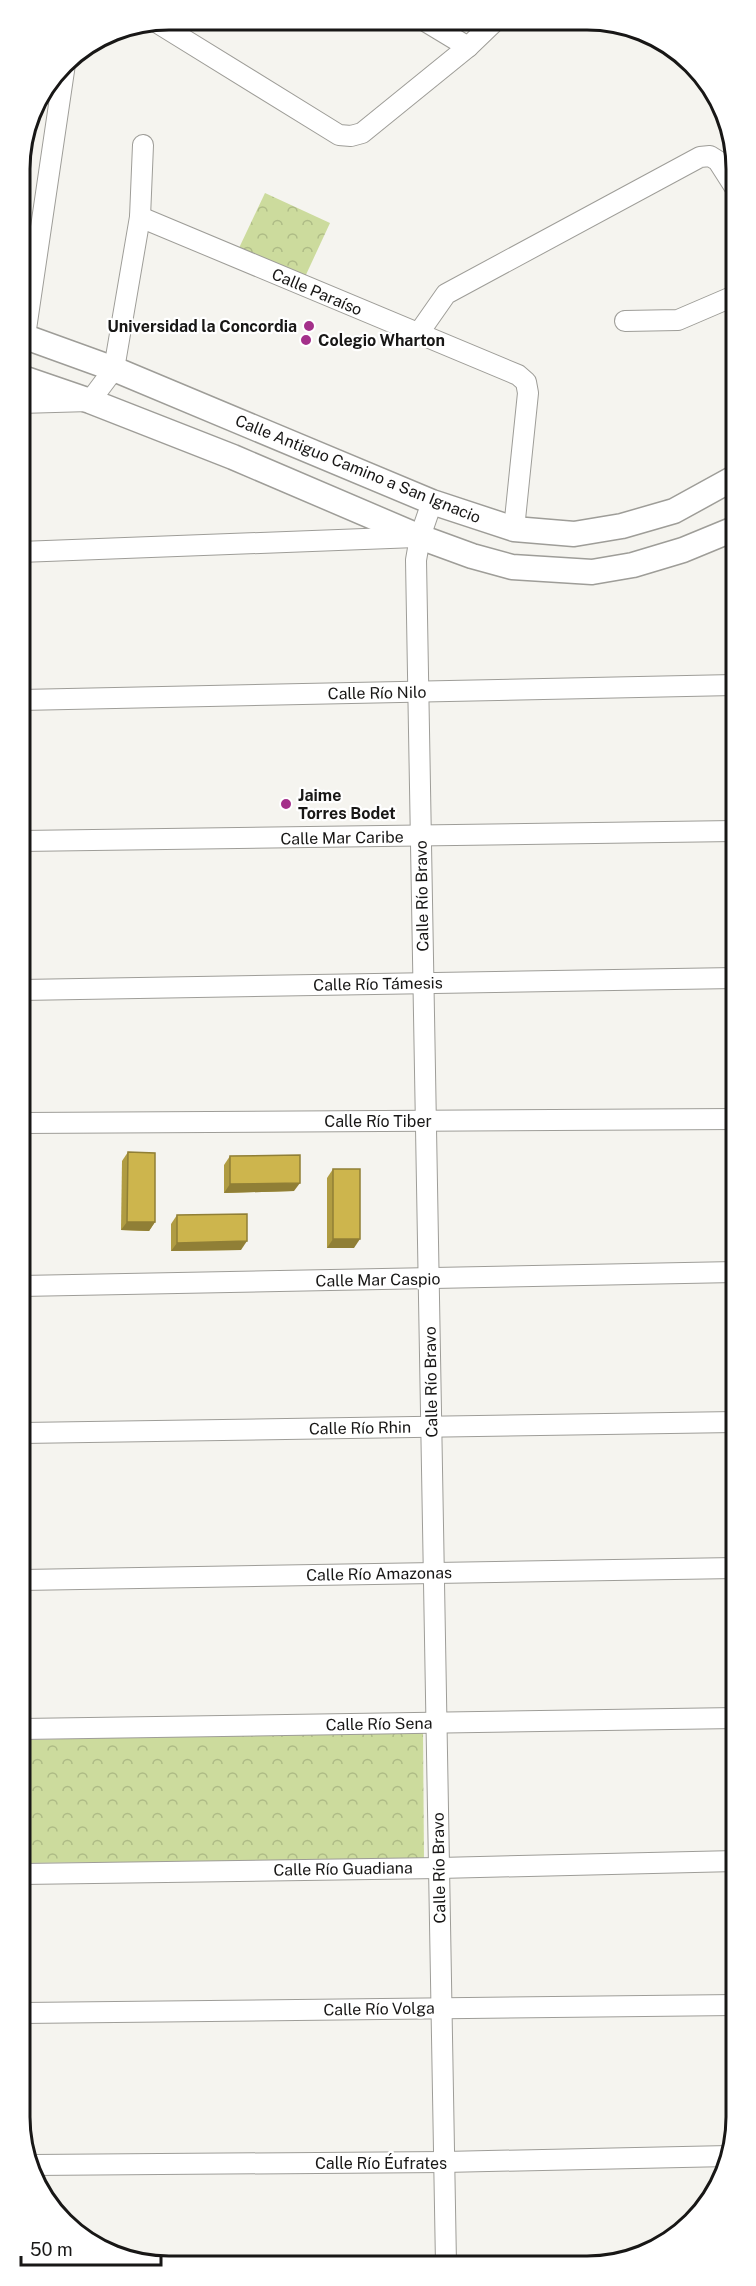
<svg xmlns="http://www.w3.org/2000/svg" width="756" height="2286" viewBox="0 0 756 2286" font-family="'Public Sans',sans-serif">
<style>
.park{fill:url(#park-crowns)}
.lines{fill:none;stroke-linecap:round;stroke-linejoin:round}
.minor-casing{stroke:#9e9d98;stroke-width:22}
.major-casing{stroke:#9e9d98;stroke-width:27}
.minor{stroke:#fff;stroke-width:20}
.major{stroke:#fff;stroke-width:24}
.wall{fill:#b09c42}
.shaded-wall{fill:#907f36}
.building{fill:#cdb54d;stroke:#907f36;stroke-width:1.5}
.poi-dot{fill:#a4308a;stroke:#fff;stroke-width:2}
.labels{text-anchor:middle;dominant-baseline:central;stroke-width:4.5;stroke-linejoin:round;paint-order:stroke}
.street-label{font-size:16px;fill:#181716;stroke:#fff}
.poi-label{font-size:16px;font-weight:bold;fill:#181716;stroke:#fff;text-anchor:start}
.rim{fill:none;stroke:#181716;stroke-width:3}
</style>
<defs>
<pattern id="park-crowns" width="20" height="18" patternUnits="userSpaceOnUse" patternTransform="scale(1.5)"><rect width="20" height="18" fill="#ccdb9d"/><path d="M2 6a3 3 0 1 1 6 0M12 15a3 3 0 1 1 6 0" fill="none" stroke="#aebb86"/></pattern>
</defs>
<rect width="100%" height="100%" fill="#f5f4ef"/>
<!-- park -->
<g class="park">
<polygon points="265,193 330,223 304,279 239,248"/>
<polygon points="423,1730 424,1860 22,1863 22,1740"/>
</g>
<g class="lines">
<defs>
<g id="minor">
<polyline points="425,21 468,47"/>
<polyline points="156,22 339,135 351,136 362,133 468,47 494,22"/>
<polyline points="140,217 518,375 526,382 528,393 514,529"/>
<polyline points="625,321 678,320 734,296"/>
<polyline points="418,334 446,294 700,157 710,156 718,161 734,186"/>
<polyline points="25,336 65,64"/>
<polyline points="20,403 90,401 114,369 140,217 143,145"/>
<polyline points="432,502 420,537 416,560 446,2264"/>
<polyline points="20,552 416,537"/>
<polyline points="21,700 734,685"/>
<polyline points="21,841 734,831"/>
<polyline points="21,990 735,978"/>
<polyline points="21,1123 735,1119"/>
<polyline points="21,1286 735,1272"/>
<polyline points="22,1433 735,1422"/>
<polyline points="22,1580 735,1568"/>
<polyline points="22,1729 736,1718"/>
<polyline points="22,1874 439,1868 736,1861"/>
<polyline points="22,2013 736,2005"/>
<polyline points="32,2165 444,2162 729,2156"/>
</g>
<g id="major">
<polyline points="20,335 114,369 432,502 514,529 574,534 622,526 674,511 734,478"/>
<polyline points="20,377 90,401 233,457 420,537 472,556 512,567 592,572 633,565 683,550 734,529"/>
</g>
</defs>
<!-- minor casing -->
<use href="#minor" class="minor-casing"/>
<!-- major casing -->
<use href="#major" class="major-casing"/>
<!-- minor -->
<use href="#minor" class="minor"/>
<!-- major -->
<use href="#major" class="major"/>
</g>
<!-- wall -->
<g class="wall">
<polygon points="128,1152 155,1222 149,1231 121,1230 122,1161"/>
<polygon points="230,1156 294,1191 224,1193 224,1165"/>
<polygon points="333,1169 354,1248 327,1248 327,1178"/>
<polygon points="177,1215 241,1250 171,1251 171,1224"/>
</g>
<!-- shaded-wall -->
<g class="shaded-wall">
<polygon points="300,1183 294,1191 224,1193 230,1184"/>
<polygon points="127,1222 155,1222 149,1231 121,1230"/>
<polygon points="333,1239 360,1239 354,1248 327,1248"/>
<polygon points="247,1241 241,1250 171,1251 177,1243"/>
</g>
<!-- building -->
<g class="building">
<polygon points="128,1152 155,1153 155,1222 127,1222"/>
<polygon points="300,1155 300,1183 230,1184 230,1156"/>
<rect x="333" y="1169" width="27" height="70"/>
<polygon points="247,1214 247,1241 177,1243 177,1215"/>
</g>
<!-- markers -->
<g class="poi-dot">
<circle cx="309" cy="326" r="6"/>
<circle cx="306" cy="340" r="6"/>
<circle cx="286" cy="804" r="6"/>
</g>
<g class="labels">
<!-- street labels -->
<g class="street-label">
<text transform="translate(317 292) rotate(23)">Calle Paraíso</text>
<text transform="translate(358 469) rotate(22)">Calle Antiguo Camino a San Ignacio</text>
<text transform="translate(377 693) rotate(-1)">Calle Río Nilo</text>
<text transform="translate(342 838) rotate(-1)">Calle Mar Caribe</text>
<text transform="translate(422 896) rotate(-91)">Calle Río Bravo</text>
<text transform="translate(378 984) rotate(-1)">Calle Río Támesis</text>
<text x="378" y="1121">Calle Río Tiber</text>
<text transform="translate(378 1280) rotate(-1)">Calle Mar Caspio</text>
<text transform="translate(431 1382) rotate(-91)">Calle Río Bravo</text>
<text transform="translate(360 1428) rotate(-1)">Calle Río Rhin</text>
<text transform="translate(379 1574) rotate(-1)">Calle Río Amazonas</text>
<text transform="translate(379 1724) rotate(-1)">Calle Río Sena</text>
<text transform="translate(439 1868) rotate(-91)">Calle Río Bravo</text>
<text transform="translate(343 1869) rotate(-1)">Calle Río Guadiana</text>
<text transform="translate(379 2009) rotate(-1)">Calle Río Volga</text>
<text x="381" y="2163">Calle Río Éufrates</text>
</g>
<!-- poi labels -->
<g class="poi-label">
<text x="297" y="326" text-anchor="end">Universidad la Concordia</text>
<text x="318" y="340">Colegio Wharton</text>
<text x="298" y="795">Jaime<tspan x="298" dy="18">Torres Bodet</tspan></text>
</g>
</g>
<!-- crop -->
<path d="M0 0H756V2286H0ZM169 30H587A139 139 0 0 1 726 169V2117A139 139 0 0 1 587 2256H169A139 139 0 0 1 30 2117V169A139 139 0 0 1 169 30Z" fill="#fff" fill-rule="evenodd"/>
<path class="rim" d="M169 30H587A139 139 0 0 1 726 169V2117A139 139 0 0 1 587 2256H169A139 139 0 0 1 30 2117V169A139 139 0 0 1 169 30Z"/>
<!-- scale -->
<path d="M21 2256v9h140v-9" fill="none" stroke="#181716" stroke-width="3"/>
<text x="30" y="2256" font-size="18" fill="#181716" stroke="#ffffff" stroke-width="4.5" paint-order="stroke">50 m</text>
</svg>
